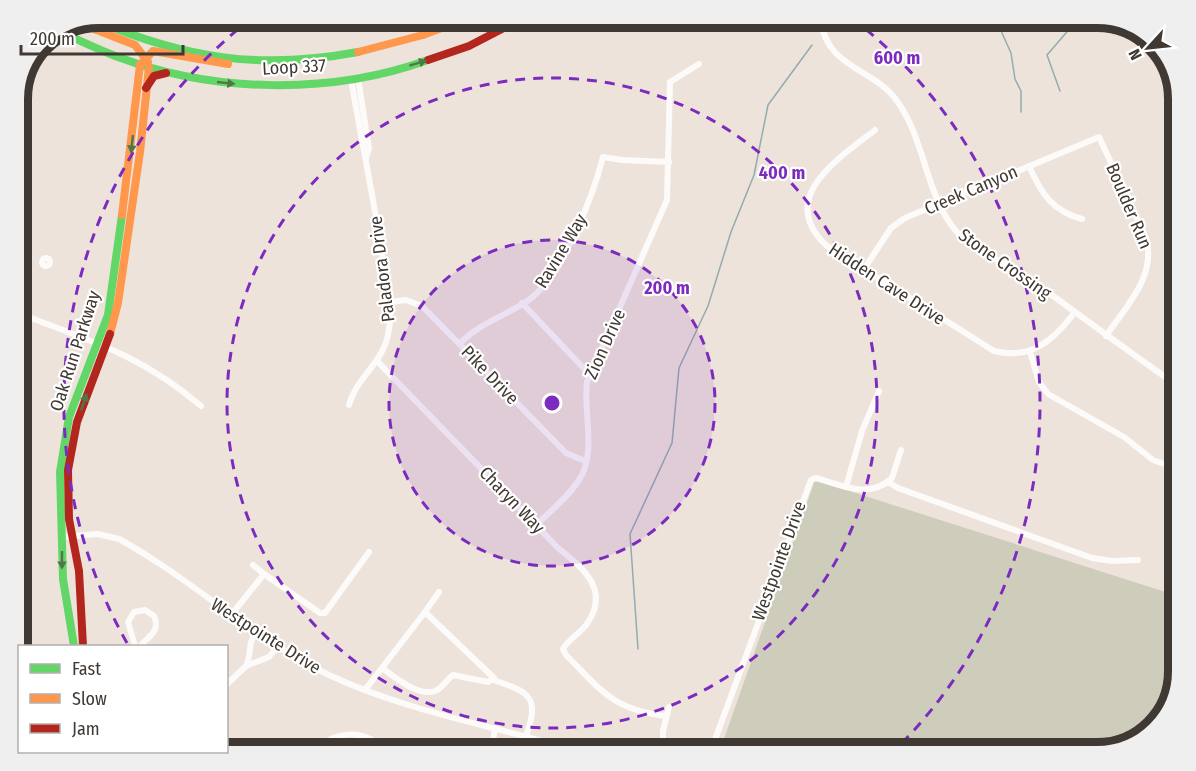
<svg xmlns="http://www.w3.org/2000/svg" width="1196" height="771" viewBox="0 0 1196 771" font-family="'Fira Sans Condensed',sans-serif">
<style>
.green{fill:#cecdbb}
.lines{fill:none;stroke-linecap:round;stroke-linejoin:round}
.stream{stroke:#92abb2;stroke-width:1.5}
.street{stroke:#fcfbfa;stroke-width:6}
.fast{stroke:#63d668;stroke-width:8}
.slow{stroke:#ff974d;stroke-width:8}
.jam{stroke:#b3261e;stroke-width:8}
.oneway{fill:#4e7848}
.ring{fill:none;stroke:#7b2cbf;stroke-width:3;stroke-dasharray:10 8}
.labels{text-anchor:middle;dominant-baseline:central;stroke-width:4.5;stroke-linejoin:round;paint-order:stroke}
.street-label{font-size:18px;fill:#403933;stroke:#fff}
.rim{fill:none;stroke:#403933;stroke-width:8}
.centre{fill:#7b2cbf;stroke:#fff;stroke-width:3}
.ring-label{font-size:18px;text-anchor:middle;font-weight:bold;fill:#7b2cbf;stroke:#fff;stroke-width:4.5;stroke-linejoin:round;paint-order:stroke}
</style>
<rect width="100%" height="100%" fill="#eee3db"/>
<!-- green -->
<polygon class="green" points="815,480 1178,596 1178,646 1148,732 1137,742 1096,753 719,753"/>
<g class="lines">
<!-- stream -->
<g class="stream">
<polyline points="1001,18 1002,33 1011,53 1015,79 1021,91 1021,112"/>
<polyline points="837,21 838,18"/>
<polyline points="1060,91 1047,55 1072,26 1069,18"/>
<polyline points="638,649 630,534 672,443 679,368 708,306 731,232 754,175 768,105 812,45"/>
</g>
<!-- street -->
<g class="street">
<path d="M 820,18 C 827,70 873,67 897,101 C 924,138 925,189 952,226 C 971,252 1005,261 1030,279 C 1079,315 1128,351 1178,386"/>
<polyline points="358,78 369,149 366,158"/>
<path d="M 875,130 C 839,158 775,198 827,246 L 994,351 C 1031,360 1053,341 1074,313"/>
<path d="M 1029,166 C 1041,193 1052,211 1082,219"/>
<circle cx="46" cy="262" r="4"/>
<path d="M 864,269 L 891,228 L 905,218 L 1099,137 L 1146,238 C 1157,276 1126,306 1106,336"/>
<polyline points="390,302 406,300 422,306 566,453 585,461"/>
<polyline points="522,303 590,375"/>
<path d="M 18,313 C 90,341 140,354 201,406"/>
<path d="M 460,343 C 484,320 505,317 530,299 C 563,274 593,196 603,157 L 622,160 L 669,162"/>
<polyline points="1030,352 1039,382 1048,394 1124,437 1153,460 1178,469"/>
<path d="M 377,361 L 557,547 C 582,567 612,590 586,625 C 579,634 569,639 563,649 L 566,655 C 602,691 612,709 665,716"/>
<path d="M 349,405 C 356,378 382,364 388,335 C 394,309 386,280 382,254 C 373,195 361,138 351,79"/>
<polyline points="888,482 898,488 1092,558 1112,561 1138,560"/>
<polyline points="846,487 862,431 879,391"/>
<path d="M 536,525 C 551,511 568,497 579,480 C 597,453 583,413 587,382 L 667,200 L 670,82 L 699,64"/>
<path d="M 62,537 L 98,534 L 119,539 C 192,579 253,639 329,675 C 410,713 500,727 585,753"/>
<polyline points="264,574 320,613 325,613 369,552"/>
<polyline points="425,612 439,592"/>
<polyline points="231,615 264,574 253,565"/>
<path d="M 135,646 L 128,622 L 134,612 L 145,610 L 154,616 C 161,631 149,636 140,646"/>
<path d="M 246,666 C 252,654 247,644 256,632"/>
<path d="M 493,680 C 530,692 540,697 526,736"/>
<polyline points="226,685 246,666 269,657 277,647"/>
<path d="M 365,690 L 425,612 L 494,678 L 488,682 L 453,675 C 447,679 442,689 435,691 C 418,697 395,677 382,668"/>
<polyline points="226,745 233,753"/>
<polyline points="166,752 188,752"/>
<path d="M 311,753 C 333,731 365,726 387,753"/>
<polyline points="491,753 495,728"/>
<polyline points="663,753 663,731 669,707"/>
<path d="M 710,753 L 811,480 L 816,478 C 841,485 869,500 892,478 L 901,450"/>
</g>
<!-- fast -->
<g class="fast">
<path d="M 95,20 C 185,59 261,70 358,52"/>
<path d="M 63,33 C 81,41 99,50 118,57 C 214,93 331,95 428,60"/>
<polyline points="74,646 63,579 60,472 69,417 108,315 122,215"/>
</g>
<!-- slow -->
<g class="slow">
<polyline points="84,25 135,45 148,62"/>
<polyline points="358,52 423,35 468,18"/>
<polyline points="140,65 153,51 228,64"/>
<polyline points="122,215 140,65"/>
<polyline points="110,334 118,303 140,152 149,67"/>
</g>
<!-- jam -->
<g class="jam">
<polyline points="428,60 469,46 523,18"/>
<polyline points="146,88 154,76 166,73"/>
<polyline points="83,646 79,571 69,519 68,470 77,422 110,334"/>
</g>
</g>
<!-- one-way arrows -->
<defs><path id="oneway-solid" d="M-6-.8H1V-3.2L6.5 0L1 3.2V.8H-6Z" transform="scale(1.5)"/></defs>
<g class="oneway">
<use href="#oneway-solid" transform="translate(418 63) rotate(-17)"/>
<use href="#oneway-solid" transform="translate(226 83) rotate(6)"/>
<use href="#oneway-solid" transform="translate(132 144) rotate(96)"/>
<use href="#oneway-solid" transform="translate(84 402) rotate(-71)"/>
<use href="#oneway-solid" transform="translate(62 560) rotate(90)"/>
</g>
<!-- distance rings -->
<circle cx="552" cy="403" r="163" fill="#7b2cbf" fill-opacity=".12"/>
<g class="ring">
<circle cx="552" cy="403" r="163"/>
<circle cx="552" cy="403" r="325"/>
<path d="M127 643A488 488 0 0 1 252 18M852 18A488 488 0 0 1 894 751"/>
</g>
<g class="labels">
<!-- street labels -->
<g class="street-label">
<text transform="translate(294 67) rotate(-3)">Loop 337</text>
<text transform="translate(971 190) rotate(-23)">Creek Canyon</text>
<text transform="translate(1129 206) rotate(67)">Boulder Run</text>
<text transform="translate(561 251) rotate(-59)">Ravine Way</text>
<text transform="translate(1005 264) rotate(35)">Stone Crossing</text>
<text transform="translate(382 269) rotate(-97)">Paladora Drive</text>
<text transform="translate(887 284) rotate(33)">Hidden Cave Drive</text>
<text transform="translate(605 344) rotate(-66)">Zion Drive</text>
<text transform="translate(75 351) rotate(-72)">Oak Run Parkway</text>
<text transform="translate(490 375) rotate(46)">Pike Drive</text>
<text transform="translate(512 500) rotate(46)">Charyn Way</text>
<text transform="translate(779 561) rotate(-70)">Westpointe Drive</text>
<text transform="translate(266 636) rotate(32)">Westpointe Drive</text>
</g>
</g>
<!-- crop -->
<path d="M0 0H1196V771H0ZM99 28H1097A71 71 0 0 1 1168 99V671A71 71 0 0 1 1097 742H99A71 71 0 0 1 28 671V99A71 71 0 0 1 99 28Z" fill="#f0efef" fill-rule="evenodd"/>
<path class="rim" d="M99 28H1097A71 71 0 0 1 1168 99V671A71 71 0 0 1 1097 742H99A71 71 0 0 1 28 671V99A71 71 0 0 1 99 28Z"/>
<circle cx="552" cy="403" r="9" class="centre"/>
<g class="ring-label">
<text x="897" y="64">600 m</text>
<text x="782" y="179">400 m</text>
<text x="667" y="294">200 m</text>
</g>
<!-- legend -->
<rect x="18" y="645" width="210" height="108" fill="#ffffff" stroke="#b3b0ad" stroke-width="1.5"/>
<rect x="30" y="664" width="30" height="9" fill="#63d668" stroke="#b3b0ad" stroke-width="1.5"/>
<text x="72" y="675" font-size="18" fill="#403933">Fast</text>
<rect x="30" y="694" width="30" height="9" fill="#ff974d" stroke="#b3b0ad" stroke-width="1.5"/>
<text x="72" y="705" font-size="18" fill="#403933">Slow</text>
<rect x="30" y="724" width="30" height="9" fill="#b3261e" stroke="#b3b0ad" stroke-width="1.5"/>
<text x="72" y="735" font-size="18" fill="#403933">Jam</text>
<!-- north arrow -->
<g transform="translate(1148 48) rotate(243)" stroke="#ffffff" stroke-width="4.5" paint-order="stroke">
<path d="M0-4.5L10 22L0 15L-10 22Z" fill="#403933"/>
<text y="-9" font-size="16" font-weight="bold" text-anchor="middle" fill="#403933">N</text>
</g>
<!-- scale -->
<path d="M21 45v9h162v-9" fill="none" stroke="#403933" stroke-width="3"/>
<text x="30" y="45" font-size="18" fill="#403933" stroke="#ffffff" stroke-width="4.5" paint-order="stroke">200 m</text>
</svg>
